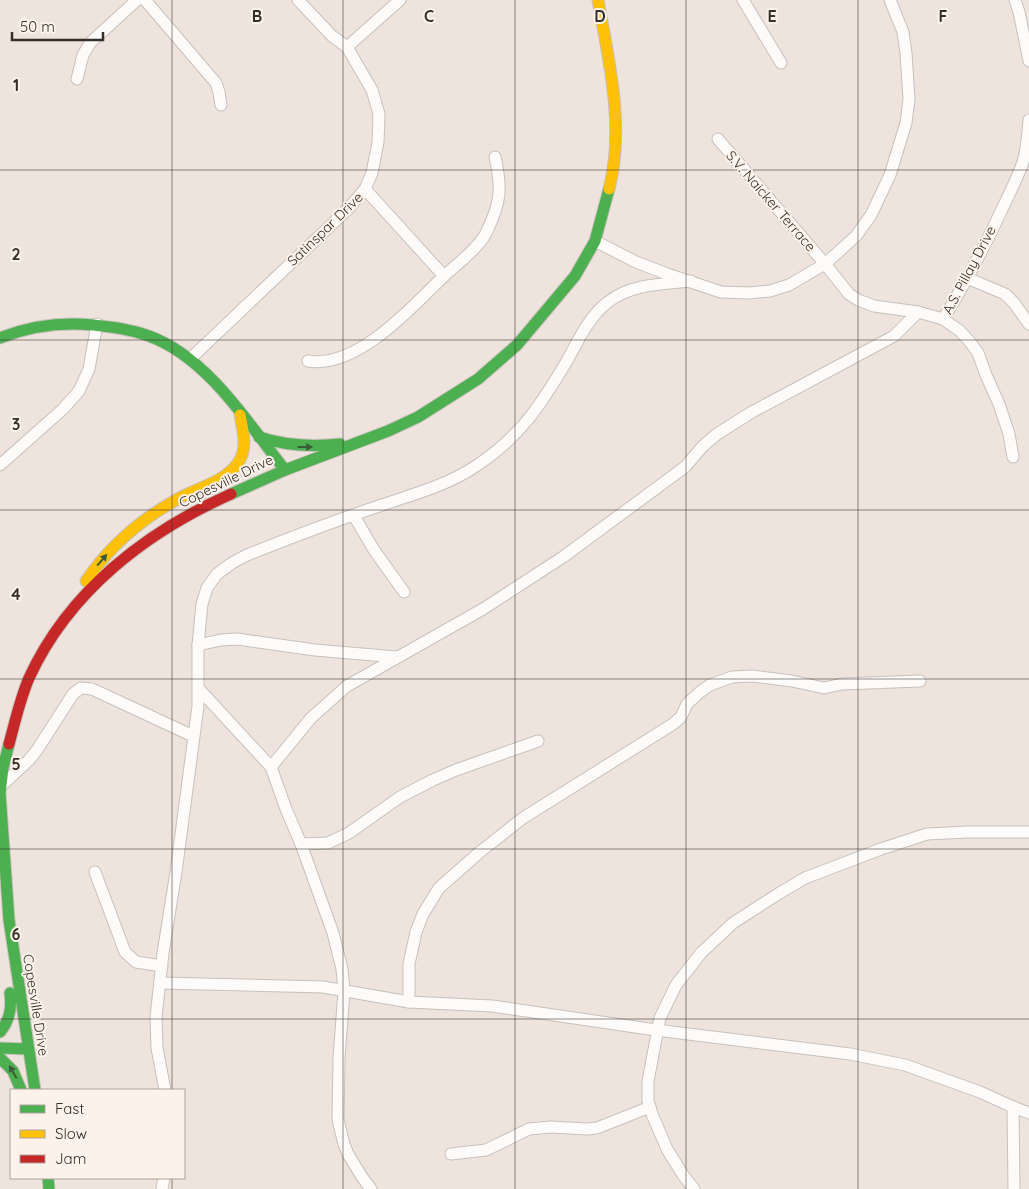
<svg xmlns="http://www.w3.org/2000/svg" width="1029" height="1189" viewBox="0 0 1029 1189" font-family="Quicksand,sans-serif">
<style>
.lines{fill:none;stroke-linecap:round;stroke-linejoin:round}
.street-casing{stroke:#c8c0bb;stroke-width:13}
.fast-casing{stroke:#c8c0bb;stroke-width:13}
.slow-casing{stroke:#c8c0bb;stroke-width:13}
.jam-casing{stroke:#c8c0bb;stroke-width:13}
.street{stroke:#fcfbfa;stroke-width:11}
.fast{stroke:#4caf50;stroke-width:11}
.slow{stroke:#ffc107;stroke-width:11}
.jam{stroke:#c62828;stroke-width:11}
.oneway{fill:#3d5b37}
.grid{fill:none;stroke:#352e29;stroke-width:1;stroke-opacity:0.55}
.labels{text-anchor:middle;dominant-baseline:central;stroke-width:4;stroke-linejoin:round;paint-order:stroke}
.street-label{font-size:14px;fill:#352e29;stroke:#fdf2ea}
.grid-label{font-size:16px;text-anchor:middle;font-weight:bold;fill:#352e29;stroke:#fdf2ea;stroke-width:4;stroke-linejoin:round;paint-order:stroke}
</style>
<rect width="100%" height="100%" fill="#eee4dd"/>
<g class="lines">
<defs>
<g id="street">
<polyline points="145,0 216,83 219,92 221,105"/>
<polyline points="743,0 781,63"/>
<polyline points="1015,0 1019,12 1029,61"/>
<polyline points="347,47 400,0"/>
<polyline points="77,79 83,55 90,43 137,0"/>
<path d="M 718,139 L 825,264 L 849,294 L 858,300 L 874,306 L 918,312 L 943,319 C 963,288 980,255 996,222 C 1005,202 1016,182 1023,162 C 1027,148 1028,134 1029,120"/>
<polyline points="365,189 444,276"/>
<polyline points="595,241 636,262 667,274 721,292 749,293 770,291 789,285 825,264 856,236 871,215 890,175 906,123 909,99 906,53 903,32 890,0"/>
<polyline points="967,278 1005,294 1014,303 1029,324"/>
<polyline points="943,319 960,331 970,342 978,353 986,375 999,404 1009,434 1013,457"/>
<polyline points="190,359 348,209 365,189 372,173 378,142 379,114 372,90 347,47 332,36 298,0"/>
<path d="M 308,361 C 357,369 411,308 443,277 C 456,265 480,247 487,231 C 501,202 502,188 495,157"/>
<polyline points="0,465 63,409 79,391 89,369 97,324"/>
<polyline points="354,516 374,550 404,592"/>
<polyline points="198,645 221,640 237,639 315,650 397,657"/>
<polyline points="199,689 271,767 286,809 301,844 333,933 342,969 344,991 339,1058 338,1120 344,1144 348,1154 362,1177 371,1189"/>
<polyline points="271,767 311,718 347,686 483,609 563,557 685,467 703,446 717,434 752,412 894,336 918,312"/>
<polyline points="1,786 29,760 37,750 73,694 81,688 92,689 193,736"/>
<polyline points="301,844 328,843 349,833 400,797 433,780 456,770 538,741"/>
<polyline points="95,872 125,952 136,962 162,966"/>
<polyline points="160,983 323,987 409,1002 492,1006 656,1030 850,1054 905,1065 980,1092 1013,1107 1029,1113"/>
<polyline points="409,1002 409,964 416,932 423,914 439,888 481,851 523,818 673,724 681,717 687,704 700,692 710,685 732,677 752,676 792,681 824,688 842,684 920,681"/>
<path d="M 165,1090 L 157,1048 L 156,1017 L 163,953 L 176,872 L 198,706 L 198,645 L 202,604 L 207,588 L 217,574 L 232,563 L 247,555 C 292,537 337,520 382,505 C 414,494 448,485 476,466 C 521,436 540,406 567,361 C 577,342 590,315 608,302 C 631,284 663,284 691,281"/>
<polyline points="1013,1107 1014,1189"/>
<polyline points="451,1154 486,1150 529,1129 550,1127 587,1129 597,1128 650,1107"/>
<polyline points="162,1189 164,1178"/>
<polyline points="694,1189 683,1175 667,1149 652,1114 648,1101 648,1081 660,1018 676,985 701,953 733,923 778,894 805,878 881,849 927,834 968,832 1029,832"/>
</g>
<g id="fast">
<path d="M 0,338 C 30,326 61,322 93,325 C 112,327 130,329 149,336 C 207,357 248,423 285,470"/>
<path d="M 259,437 C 286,446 312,447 340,444"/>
<polyline points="231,494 285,470 388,431 418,417 478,379 517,345 575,276 595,241 609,189"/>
<polyline points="9,744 3,768 0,793 9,920 35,1090"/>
<path d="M 0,1032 C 10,1020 12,1008 10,993"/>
<polyline points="0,1048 28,1049"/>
<polyline points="0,1058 13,1071 21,1090"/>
<polyline points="48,1178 49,1189"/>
</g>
<g id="slow">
<path d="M 598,0 C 609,61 625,128 609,189"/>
<path d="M 86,581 C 109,547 140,520 176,500 C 196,488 224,483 238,463 C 248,449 243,431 240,415"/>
</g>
<path id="jam" d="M 9,744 C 15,722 20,699 29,678 C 69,591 146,532 231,494"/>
</defs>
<!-- street casing -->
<use href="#street" class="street-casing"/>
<!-- fast casing -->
<use href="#fast" class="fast-casing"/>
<!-- slow casing -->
<use href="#slow" class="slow-casing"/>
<!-- jam casing -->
<use href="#jam" class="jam-casing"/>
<!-- street -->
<use href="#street" class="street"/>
<!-- fast -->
<use href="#fast" class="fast"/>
<!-- slow -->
<use href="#slow" class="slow"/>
<!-- jam -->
<use href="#jam" class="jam"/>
</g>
<!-- one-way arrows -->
<defs><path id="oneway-solid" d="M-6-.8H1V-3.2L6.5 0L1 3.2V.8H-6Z" transform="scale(1.25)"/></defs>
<g class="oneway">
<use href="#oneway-solid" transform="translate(305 447)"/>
<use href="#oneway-solid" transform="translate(102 560) rotate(-49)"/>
<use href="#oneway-solid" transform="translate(13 1072) rotate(-120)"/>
</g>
<!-- grid -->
<path class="grid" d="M 172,0 L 172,1090M 343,0 L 343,1189M 515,0 L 515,1189M 686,0 L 686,1189M 858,0 L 858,1189M 0,170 L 1029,170M 0,340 L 1029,340M 0,510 L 1029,510M 0,679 L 1029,679M 0,849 L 1029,849M 0,1019 L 1029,1019M 172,1178 L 172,1189"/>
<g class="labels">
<!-- street labels -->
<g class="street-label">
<text transform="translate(771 201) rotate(49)">S.V. Naicker Terrace</text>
<text transform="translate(325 229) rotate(-44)">Satinspar Drive</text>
<text transform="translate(969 270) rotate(-62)">A.S. Pillay Drive</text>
<text transform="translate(226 481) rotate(-26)">Copesville Drive</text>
<text transform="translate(36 1005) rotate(81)">Copesville Drive</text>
</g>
</g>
<g class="grid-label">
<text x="257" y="22">B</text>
<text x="429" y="22">C</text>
<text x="600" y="22">D</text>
<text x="772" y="22">E</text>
<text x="943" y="22">F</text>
<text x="16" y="91">1</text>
<text x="16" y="260">2</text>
<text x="16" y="430">3</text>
<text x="16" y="600">4</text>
<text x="16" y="770">5</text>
<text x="16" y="940">6</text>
</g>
<!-- legend -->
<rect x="10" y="1089" width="175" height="90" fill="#fdf2ea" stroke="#ada49d"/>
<rect x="20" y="1105" width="25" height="8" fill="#4caf50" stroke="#ada49d"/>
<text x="55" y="1114" font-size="15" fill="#352e29">Fast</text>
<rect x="20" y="1130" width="25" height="8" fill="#ffc107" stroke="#ada49d"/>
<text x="55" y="1139" font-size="15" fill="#352e29">Slow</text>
<rect x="20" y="1155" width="25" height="8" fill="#c62828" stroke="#ada49d"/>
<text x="55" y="1164" font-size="15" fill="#352e29">Jam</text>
<!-- scale -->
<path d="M12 32v8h91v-8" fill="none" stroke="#352e29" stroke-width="2.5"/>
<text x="20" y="32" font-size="15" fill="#352e29" stroke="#fdf2ea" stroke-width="4" paint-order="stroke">50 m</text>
</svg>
